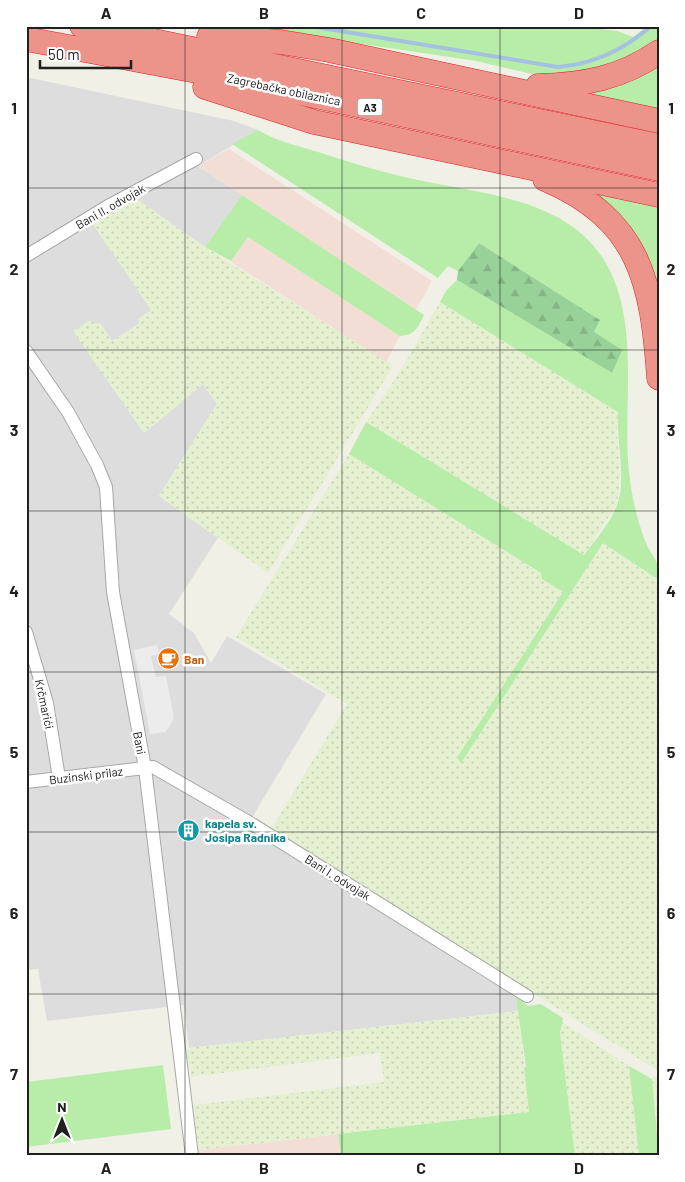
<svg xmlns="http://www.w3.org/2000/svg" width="685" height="1182" viewBox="0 0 685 1182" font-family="Barlow,sans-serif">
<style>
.residential{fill:#dedddd}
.commercial{fill:#f2ded4}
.farmland{fill:url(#farmland-dots)}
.grass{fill:#b7eda9}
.forest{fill:url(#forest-firs)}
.parking{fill:#ececec}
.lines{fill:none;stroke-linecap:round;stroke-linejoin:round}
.stream{stroke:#a4c1e1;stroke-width:4}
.minor-casing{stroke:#a7a7a7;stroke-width:14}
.motorway-casing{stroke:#e41d27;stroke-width:25}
.minor{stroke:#fff;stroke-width:12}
.motorway{stroke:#ec948a;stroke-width:24}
.grid{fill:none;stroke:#202020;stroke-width:1;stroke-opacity:0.55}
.labels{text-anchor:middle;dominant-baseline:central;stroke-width:5;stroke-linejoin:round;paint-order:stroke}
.shield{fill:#fff;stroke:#636363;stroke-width:1}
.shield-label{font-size:11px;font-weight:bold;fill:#202020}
.street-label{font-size:12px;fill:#202020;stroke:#fff}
.food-label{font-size:12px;font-weight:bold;fill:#c56008;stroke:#fff;text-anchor:start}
.culture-label{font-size:12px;font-weight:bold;fill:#0d838f;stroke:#fff;text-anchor:start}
.neatline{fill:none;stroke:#202020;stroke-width:2}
.grid-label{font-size:16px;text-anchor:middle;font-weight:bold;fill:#202020}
</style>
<defs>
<pattern id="farmland-dots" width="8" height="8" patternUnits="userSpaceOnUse" patternTransform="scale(1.25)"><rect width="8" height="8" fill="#e5f0d0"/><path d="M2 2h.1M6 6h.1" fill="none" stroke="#c4ceb2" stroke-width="1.8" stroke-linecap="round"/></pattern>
<pattern id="forest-firs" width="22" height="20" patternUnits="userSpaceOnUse" patternTransform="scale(1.25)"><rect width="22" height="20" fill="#99d298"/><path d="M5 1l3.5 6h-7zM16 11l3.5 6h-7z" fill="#84b483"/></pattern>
</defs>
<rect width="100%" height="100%" fill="#f1f0e6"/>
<!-- residential -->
<polygon class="residential" points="26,77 234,121 258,130 198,166 242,195 205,247 134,197 92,223 152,310 139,319 140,323 112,341 100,323 74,332 144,433 203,384 217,404 159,496 218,538 169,614 194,633 211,663 227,636 326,694 247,826 515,994 519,1011 189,1048 184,1005 47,1021 38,969 26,970"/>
<!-- commercial -->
<g class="commercial">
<polygon points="229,149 432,281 416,310 198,166"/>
<polygon points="248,237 400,336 386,362 231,262"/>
<polygon points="338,1134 341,1156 174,1156 199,1150"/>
</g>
<!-- farmland -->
<g class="farmland">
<polygon points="134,197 205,247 393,366 268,573 159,496 217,404 203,384 144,433 73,331 90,320 97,325 100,323 112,341 140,323 138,319 151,310 92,222"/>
<polygon points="440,302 618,412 617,428 620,479 617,504 584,555 366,422 401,370"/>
<polygon points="349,454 541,573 542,579 564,592 457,758 461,762 603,543 659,580 659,1066 657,1070 270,831 347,704 236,637"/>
<polygon points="519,1011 529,1112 199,1150 193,1105 384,1082 380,1053 191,1077 187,1051 189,1048"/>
<polygon points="562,1022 629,1066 639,1156 575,1156 560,1033"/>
<polygon points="654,1076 659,1079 659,1153 652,1079"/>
</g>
<!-- grass -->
<g class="grass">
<polygon points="213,26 571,26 618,31 633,37 647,26 659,26 659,41 616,67 563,77 532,74 476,61 322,38"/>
<polygon points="659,61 659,112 570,92"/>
<path d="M 258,130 C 276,141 298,146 318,152 C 352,163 388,174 423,181 C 508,198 600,204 622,306 C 633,356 625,410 628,461 C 630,488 635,513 644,538 C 651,558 659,555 659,580 L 603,543 L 461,763 L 457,758 L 563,592 L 542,579 L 541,573 L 349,454 L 366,422 L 584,555 C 596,539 612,521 618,502 C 626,474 616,441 618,412 L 440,302 L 446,291 L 457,280 L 612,373 L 594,332 L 600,320 L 479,243 L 458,271 L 448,266 L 438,278 L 232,144 Z"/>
<polygon points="571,183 659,202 659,306"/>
<path d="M 242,195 L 424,315 C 418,328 415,335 400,336 L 248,237 L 231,261 L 205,247 Z"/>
<polygon points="516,997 528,1006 541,1004 563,1018 560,1033 575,1156 341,1156 338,1134 529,1112 524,1067 526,1067"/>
<polygon points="163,1065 171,1129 26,1147 26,1082"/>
<polygon points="629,1066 652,1079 659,1156 639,1156"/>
</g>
<!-- forest -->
<polygon class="forest" points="479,243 600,320 594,332 622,350 612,373 457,280 458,271"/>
<!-- parking -->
<polygon class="parking" points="157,645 159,654 151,656 156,677 166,676 174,718 166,732 150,734 134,650"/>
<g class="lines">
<!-- stream -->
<path class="stream" d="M 310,26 L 558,67 C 593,64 624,50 651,26"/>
<defs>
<g id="minor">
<polyline points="26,256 108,206 196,159"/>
<polyline points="26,351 68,412 97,465 106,487 113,592 145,768 192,1156"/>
<polyline points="26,632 47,703 59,778"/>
<polyline points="26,782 153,767 252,824 527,996"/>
</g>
<g id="motorway">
<polyline points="82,26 659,146"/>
<polyline points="209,37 281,42 329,50 659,121"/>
<polyline points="26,39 202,72 659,169"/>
<path d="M 538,86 C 584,85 621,78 659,52"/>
<polyline points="205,87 314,122 659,195"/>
<path d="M 545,179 C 641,220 652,283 659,378"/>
</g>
</defs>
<!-- minor casing -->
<use href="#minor" class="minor-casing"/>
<!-- motorway casing -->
<use href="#motorway" class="motorway-casing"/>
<!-- minor -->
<use href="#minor" class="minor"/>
<!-- motorway -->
<use href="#motorway" class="motorway"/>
</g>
<!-- grid -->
<path class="grid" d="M 185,26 L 185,1156M 342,26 L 342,1156M 500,26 L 500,1156M 26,188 L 659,188M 26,350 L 659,350M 26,511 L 659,511M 26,672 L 659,672M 26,832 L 659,832M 26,994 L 659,994"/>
<!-- icons -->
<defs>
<symbol id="cafe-disc" viewBox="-11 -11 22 22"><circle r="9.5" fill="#e8710a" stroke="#fff"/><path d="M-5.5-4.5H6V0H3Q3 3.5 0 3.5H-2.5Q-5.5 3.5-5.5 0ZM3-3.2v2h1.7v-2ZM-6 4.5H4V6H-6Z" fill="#fff"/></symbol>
<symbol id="building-disc" viewBox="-11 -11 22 22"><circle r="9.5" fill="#0f9aa8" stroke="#fff"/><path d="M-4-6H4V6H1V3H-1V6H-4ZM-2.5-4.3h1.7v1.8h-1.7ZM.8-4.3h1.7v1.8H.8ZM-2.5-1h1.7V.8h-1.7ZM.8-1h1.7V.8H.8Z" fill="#fff"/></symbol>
</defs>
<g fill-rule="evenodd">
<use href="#cafe-disc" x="156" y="646" width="25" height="25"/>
<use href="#building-disc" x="176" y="818" width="25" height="25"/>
</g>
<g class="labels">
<!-- shield labels -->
<rect class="shield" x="357.5" y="98.5" width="25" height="17" rx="4"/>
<g class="shield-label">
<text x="370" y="107">A3</text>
</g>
<!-- street labels -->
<g class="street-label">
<text transform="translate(284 89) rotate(12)">Zagrebačka obilaznica</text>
<text transform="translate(110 206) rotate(-30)">Bani II. odvojak</text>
<text transform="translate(45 704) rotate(78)">Krčmarići</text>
<text transform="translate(140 743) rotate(79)">Bani</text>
<text transform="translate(86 775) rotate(-7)">Buzinski prilaz</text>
<text transform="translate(338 877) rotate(32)">Bani I. odvojak</text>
</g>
<!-- food labels -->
<g class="food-label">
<text x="184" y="659">Ban</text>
</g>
<!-- culture labels -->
<g class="culture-label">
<text x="205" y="823">kapela sv.<tspan x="205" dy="14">Josipa Radnika</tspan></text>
</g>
</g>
<!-- border -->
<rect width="685" height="1182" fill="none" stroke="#ffffff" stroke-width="55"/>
<!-- north arrow -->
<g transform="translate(62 1120)" stroke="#ffffff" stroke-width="4" paint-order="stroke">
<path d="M0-4L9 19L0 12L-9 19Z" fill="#202020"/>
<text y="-8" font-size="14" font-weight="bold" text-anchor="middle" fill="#202020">N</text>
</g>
<!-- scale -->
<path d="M40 60v8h91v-8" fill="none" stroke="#202020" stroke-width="2.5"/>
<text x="48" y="60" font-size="15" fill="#202020" stroke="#ffffff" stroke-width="4" paint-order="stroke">50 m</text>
<rect x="28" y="28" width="630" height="1126" class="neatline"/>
<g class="grid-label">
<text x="106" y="19">A</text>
<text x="264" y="19">B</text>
<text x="421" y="19">C</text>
<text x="579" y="19">D</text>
<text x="14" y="114">1</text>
<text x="671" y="114">1</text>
<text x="14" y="275">2</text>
<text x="671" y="275">2</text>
<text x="14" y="436">3</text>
<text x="671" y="436">3</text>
<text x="14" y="597">4</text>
<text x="671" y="597">4</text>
<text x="14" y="758">5</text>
<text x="671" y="758">5</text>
<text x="14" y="919">6</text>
<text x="671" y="919">6</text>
<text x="14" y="1080">7</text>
<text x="671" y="1080">7</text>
<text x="106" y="1174">A</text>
<text x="264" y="1174">B</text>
<text x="421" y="1174">C</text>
<text x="579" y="1174">D</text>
</g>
</svg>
